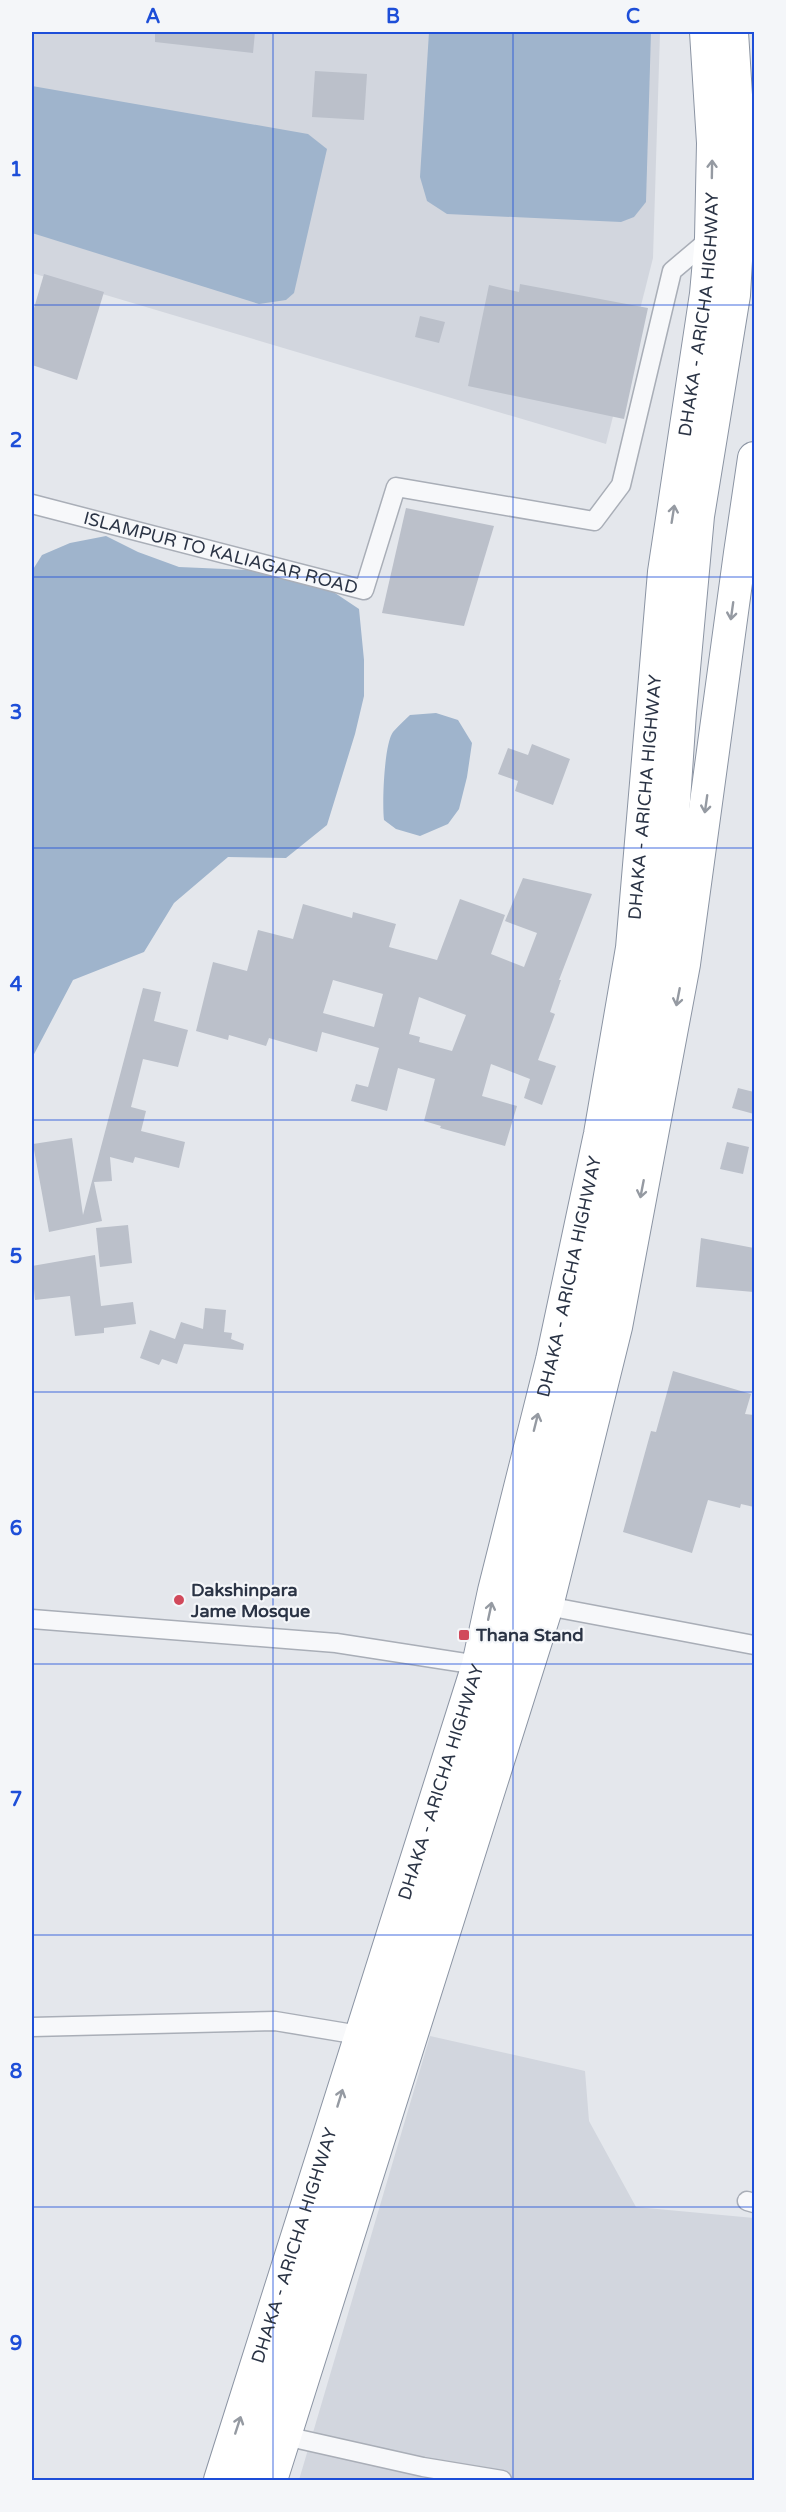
<svg xmlns="http://www.w3.org/2000/svg" width="786" height="2512" viewBox="0 0 786 2512" font-family="'Varela Round',sans-serif">
<style>
.built{fill:#d2d6de}
.water{fill:#9fb4cc}
.building{fill:#bbc0ca;fill-rule:evenodd}
.lines{fill:none;stroke-linecap:round;stroke-linejoin:round}
.street-casing{stroke:#a9aeb7;stroke-width:21}
.highway-casing{stroke:#8b94a3;stroke-width:34}
.street{stroke:#f7f8fa;stroke-width:18}
.highway{stroke:#fff;stroke-width:32}
.oneway{stroke:#959aa2}
.grid{fill:none;stroke:#1d4ed8;stroke-width:1.5;stroke-opacity:0.55}
.poi-dot{fill:#d1495b;stroke:#f4f6f9;stroke-width:2}
.labels{text-anchor:middle;dominant-baseline:central;stroke-width:4.5;stroke-linejoin:round;paint-order:stroke}
.street-label{font-size:18px;fill:#2b3445;stroke:#f4f6f9}
.poi-label{font-size:18px;font-weight:bold;fill:#2b3445;stroke:#f4f6f9;text-anchor:start}
.neatline{fill:none;stroke:#1d4ed8;stroke-width:2}
.grid-label{font-size:20px;text-anchor:middle;font-weight:bold;fill:#1d4ed8}
</style>
<rect width="100%" height="100%" fill="#e4e7ec"/>
<!-- built -->
<g class="built">
<polygon points="32,32 660,32 653,258 606,444 32,273"/>
<polygon points="430,2036 585,2071 589,2121 636,2207 754,2218 754,2480 299,2480"/>
</g>
<!-- water -->
<g class="water">
<polygon points="429,32 651,32 646,202 634,217 621,222 447,214 427,201 420,177"/>
<polygon points="32,86 308,134 327,149 294,293 286,300 259,304 32,233"/>
<polygon points="106,536 138,552 179,567 248,570 332,591 359,609 364,660 364,696 355,734 327,825 286,858 228,857 174,903 144,952 73,980 32,1058 32,571 42,555 70,543"/>
<path d="M 436,713 L 458,720 L 472,743 L 467,777 L 459,809 L 448,824 L 420,836 L 396,829 L 384,820 C 382,804 384,744 393,732 C 398,726 404,721 410,715 Z"/>
</g>
<!-- building -->
<g class="building">
<polygon points="155,32 255,32 253,53 155,42"/>
<polygon points="315,71 367,74 364,120 312,117"/>
<polygon points="44,274 104,292 77,380 32,365 32,315"/>
<polygon points="520,284 648,308 624,419 468,386 489,285 519,292"/>
<polygon points="420,316 445,322 439,343 415,337"/>
<polygon points="406,508 494,526 464,626 382,613"/>
<polygon points="532,744 570,759 553,805 515,791 518,781 498,774 508,748 528,755"/>
<path d="M 523,878 L 592,894 L 559,980 L 561,980 L 550,1012 L 555,1014 L 538,1060 L 556,1066 L 542,1105 L 524,1098 L 530,1079 L 491,1064 L 482,1096 L 517,1106 L 505,1146 L 440,1128 L 441,1126 L 424,1121 L 435,1079 L 398,1068 L 387,1111 L 351,1101 L 356,1084 L 368,1087 L 379,1048 L 322,1032 L 317,1052 L 269,1038 L 266,1046 L 229,1035 L 228,1040 L 196,1031 L 213,962 L 247,971 L 258,930 L 293,939 L 303,904 L 352,918 L 353,912 L 396,924 L 389,947 L 437,960 L 460,899 L 505,915 L 491,954 L 524,967 L 537,933 L 505,921 ZM 333,980 L 383,994 L 374,1027 L 323,1013 ZM 419,997 L 466,1015 L 452,1051 L 419,1042 L 420,1037 L 409,1034 Z"/>
<polygon points="143,988 161,992 154,1021 188,1030 178,1067 143,1059 131,1107 146,1111 141,1131 185,1142 179,1168 135,1157 133,1163 110,1157 112,1181 94,1182 102,1221 49,1232 33,1144 72,1138 83,1215"/>
<polygon points="738,1088 754,1092 754,1114 732,1108"/>
<polygon points="727,1142 749,1147 743,1174 720,1169"/>
<polygon points="128,1225 132,1263 100,1267 96,1228"/>
<polygon points="701,1238 754,1248 754,1292 696,1287"/>
<polygon points="95,1255 101,1306 133,1302 136,1324 104,1328 104,1333 75,1336 70,1296 35,1300 32,1266"/>
<polygon points="205,1308 226,1310 224,1332 232,1333 231,1339 244,1344 243,1350 184,1344 177,1364 162,1359 159,1365 140,1358 150,1330 175,1339 181,1322 203,1329"/>
<polygon points="673,1371 751,1394 745,1414 754,1415 754,1507 741,1504 740,1508 708,1500 692,1553 623,1532 651,1431 656,1432"/>
</g>
<g class="lines">
<defs>
<g id="street">
<path id="s1" d="M 32,504 L 364,590 L 396,487 L 594,521 L 621,485 L 672,271 L 711,238"/>
<polyline points="547,1606 754,1645"/>
<polyline points="32,1619 336,1643 478,1665"/>
<polyline points="32,2027 275,2021 359,2035"/>
<polyline points="747,2201 754,2203"/>
<polyline points="285,2436 423,2467 502,2480"/>
</g>
<g id="highway">
<path id="s2" d="M 220,2480 L 478,1665 L 494,1591 L 552,1360 L 600,1134 L 632,948 L 664,572 L 706,294 L 711,238 L 713,143 L 706,32"/>
<polyline points="243,2480 375,2078 530,1565 593,1314 625,1159 650,1027 668,889 680,712 698,516 734,295 741,174 732,32"/>
<polyline points="271,2480 547,1606 616,1327 684,964 740,553 754,458"/>
</g>
</defs>
<!-- street casing -->
<use href="#street" class="street-casing"/>
<!-- highway casing -->
<use href="#highway" class="highway-casing"/>
<!-- street -->
<use href="#street" class="street"/>
<!-- highway -->
<use href="#highway" class="highway"/>
</g>
<!-- one-way arrows -->
<defs><path id="oneway-shaft" d="M-6 0H5M1.5-3L5.5 0L1.5 3" fill="none" stroke-width="1.6" stroke-linecap="round" stroke-linejoin="round" transform="scale(1.5)"/></defs>
<g class="oneway">
<use href="#oneway-shaft" transform="translate(712 169) rotate(-89)"/>
<use href="#oneway-shaft" transform="translate(673 514) rotate(-81)"/>
<use href="#oneway-shaft" transform="translate(732 611) rotate(98)"/>
<use href="#oneway-shaft" transform="translate(706 804) rotate(98)"/>
<use href="#oneway-shaft" transform="translate(678 997) rotate(101)"/>
<use href="#oneway-shaft" transform="translate(642 1189) rotate(101)"/>
<use href="#oneway-shaft" transform="translate(536 1422) rotate(-76)"/>
<use href="#oneway-shaft" transform="translate(490 1611) rotate(-78)"/>
<use href="#oneway-shaft" transform="translate(340 2098) rotate(-73)"/>
<use href="#oneway-shaft" transform="translate(238 2425) rotate(-72)"/>
</g>
<!-- grid -->
<path class="grid" d="M 273,32 L 273,2480M 513,32 L 513,2480M 32,305 L 754,305M 32,577 L 754,577M 32,848 L 754,848M 32,1120 L 754,1120M 32,1392 L 754,1392M 32,1664 L 754,1664M 32,1935 L 754,1935M 32,2207 L 754,2207"/>
<!-- markers -->
<g class="poi-dot">
<circle cx="179" cy="1600" r="6"/>
<rect x="458" y="1629" width="12" height="12" rx="3"/>
</g>
<g class="labels">
<!-- street labels -->
<g class="street-label">
<text stroke="none"><textPath href="#s2" startOffset="2226">DHAKA - ARICHA HIGHWAY</textPath></text>
<text stroke="none"><textPath href="#s1" startOffset="195">ISLAMPUR TO KALIAGAR ROAD</textPath></text>
<text stroke="none"><textPath href="#s2" startOffset="1740">DHAKA - ARICHA HIGHWAY</textPath></text>
<text stroke="none"><textPath href="#s2" startOffset="1254">DHAKA - ARICHA HIGHWAY</textPath></text>
<text stroke="none"><textPath href="#s2" startOffset="732">DHAKA - ARICHA HIGHWAY</textPath></text>
<text stroke="none"><textPath href="#s2" startOffset="246">DHAKA - ARICHA HIGHWAY</textPath></text>
</g>
<!-- poi labels -->
<g class="poi-label">
<text x="191" y="1590">Dakshinpara<tspan x="191" dy="21">Jame Mosque</tspan></text>
<text x="476" y="1635">Thana Stand</text>
</g>
</g>
<!-- border -->
<rect width="786" height="2512" fill="none" stroke="#f4f6f9" stroke-width="66"/>
<rect x="33" y="33" width="720" height="2446" class="neatline"/>
<g class="grid-label">
<text x="153" y="23">A</text>
<text x="393" y="23">B</text>
<text x="633" y="23">C</text>
<text x="16" y="176">1</text>
<text x="16" y="447">2</text>
<text x="16" y="719">3</text>
<text x="16" y="991">4</text>
<text x="16" y="1263">5</text>
<text x="16" y="1535">6</text>
<text x="16" y="1806">7</text>
<text x="16" y="2078">8</text>
<text x="16" y="2350">9</text>
</g>
</svg>
